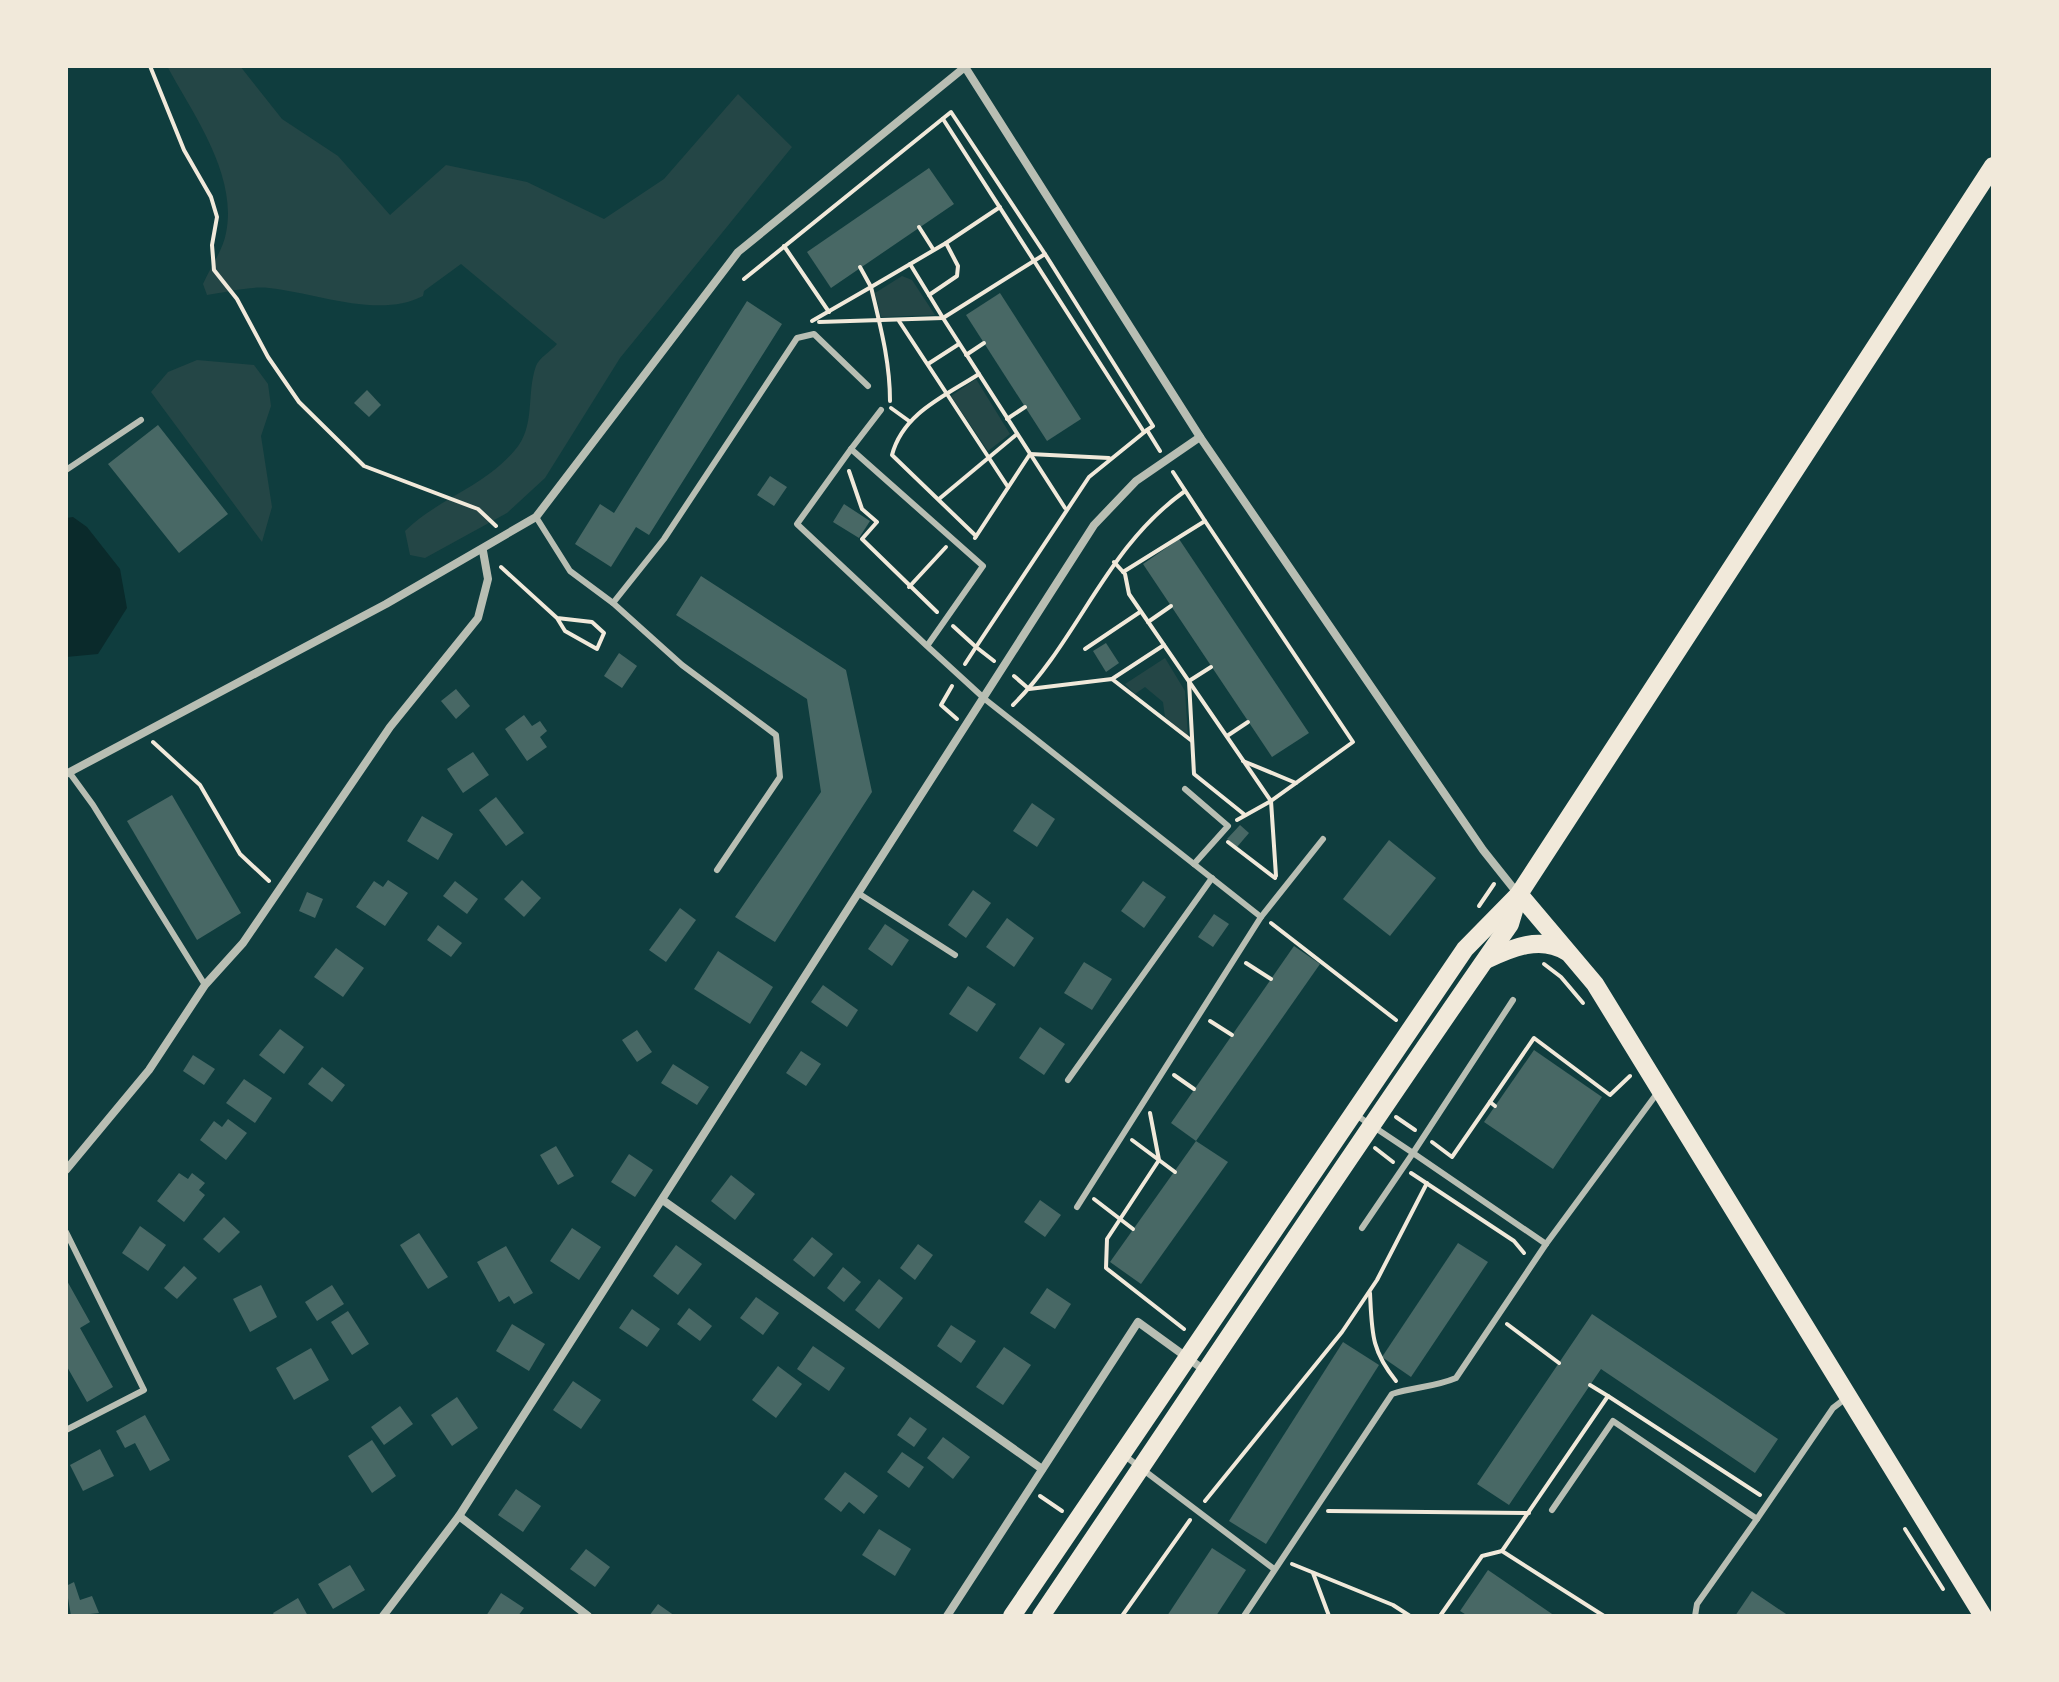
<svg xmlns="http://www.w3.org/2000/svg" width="2059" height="1682" viewBox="0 0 2059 1682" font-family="'Times New Roman',serif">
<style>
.green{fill:#244646}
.water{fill:#0a2a2b}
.building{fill:#486865}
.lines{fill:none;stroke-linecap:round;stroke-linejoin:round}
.path{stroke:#f1e9da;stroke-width:4}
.service{stroke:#b8beb3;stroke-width:6}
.minor{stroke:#b8beb3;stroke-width:8}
.primary{stroke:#f1e9da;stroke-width:18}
</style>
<rect width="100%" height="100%" fill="#0f3d3e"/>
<!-- green -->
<g class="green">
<path d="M 167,66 L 240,66 L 282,119 L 338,156 L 390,215 L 446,165 L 527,182 L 604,219 L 664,179 L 738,94 L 792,147 L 620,358 L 545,478 L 507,513 L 425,558 L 410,555 L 405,531 C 439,498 483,488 515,450 C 536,426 526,394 536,366 C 539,358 551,351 557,344 L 461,264 L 424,291 L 423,296 C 379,319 317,293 269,288 C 250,286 227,292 207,295 L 203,284 C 210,268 223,250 226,233 C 238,175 193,114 167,66 Z"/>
<polygon points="902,276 912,280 935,315 881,317 875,293"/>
<polygon points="197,360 254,365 268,384 271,406 261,436 272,507 262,542 151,392 168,372"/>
<polygon points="976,379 1010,434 988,451 951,396"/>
<polygon points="1165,658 1185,691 1188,736 1165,717 1163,702 1145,687 1135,694 1125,684"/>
</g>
<!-- water -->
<polygon class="water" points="73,517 87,527 120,569 127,608 98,654 66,657 66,518"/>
<!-- building -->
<g class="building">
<polygon points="929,168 954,204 831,288 807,252"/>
<polygon points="1000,293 1081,419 1047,441 966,315"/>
<polygon points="747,301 782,324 649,535 636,527 611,567 575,544 600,504 614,513"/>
<polygon points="367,390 381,405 369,417 354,403"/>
<polygon points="158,425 228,514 179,553 108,464"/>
<polygon points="770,476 787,487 774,506 757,495"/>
<polygon points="844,504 870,521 859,538 833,522"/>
<polygon points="1179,539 1309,733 1272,757 1143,564"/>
<polygon points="701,576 846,670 872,792 775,942 735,917 821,792 807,699 676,615"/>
<polygon points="1106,643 1119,663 1106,672 1093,651"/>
<polygon points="619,653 637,666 622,688 604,676"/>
<polygon points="456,689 470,706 456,719 441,701"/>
<polygon points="524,715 532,726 540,721 547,731 540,737 547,747 527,761 505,729"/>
<polygon points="473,752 489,775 463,793 447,769"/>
<polygon points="172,795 241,913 197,940 127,821"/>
<polygon points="496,797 524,833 506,846 479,810"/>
<polygon points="1032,803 1055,819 1037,847 1013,831"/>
<polygon points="422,816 453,834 438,860 407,841"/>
<polygon points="1240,825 1249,833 1237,847 1227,839"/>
<polygon points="1389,840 1436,878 1390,936 1343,899"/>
<polygon points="388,880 408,893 385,926 356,907 374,881 383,887"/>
<polygon points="522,880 541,898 524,917 504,899"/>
<polygon points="455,881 478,899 467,914 443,896"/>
<polygon points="1143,881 1166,897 1144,928 1121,911"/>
<polygon points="973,890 991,903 966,938 948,925"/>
<polygon points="307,892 323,899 315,918 299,911"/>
<polygon points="680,908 696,920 666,962 649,950"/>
<polygon points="1214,914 1229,924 1213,947 1198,937"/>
<polygon points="1007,918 1034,938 1014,967 986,947"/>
<polygon points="885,924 909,940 892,966 868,949"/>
<polygon points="438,925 462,943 451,957 427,940"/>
<polygon points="1294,946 1320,964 1196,1141 1171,1123"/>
<polygon points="336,948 364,968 343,997 314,977"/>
<polygon points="718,951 773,987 750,1024 694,989"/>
<polygon points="1084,962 1112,979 1092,1010 1064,993"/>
<polygon points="823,985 858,1010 847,1027 811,1002"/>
<polygon points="968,986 996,1004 977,1032 949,1014"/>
<polygon points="1040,1027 1065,1044 1044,1075 1019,1058"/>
<polygon points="280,1029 304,1047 284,1074 259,1055"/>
<polygon points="637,1030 652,1052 637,1062 622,1040"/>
<polygon points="1534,1050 1602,1097 1553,1169 1484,1122"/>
<polygon points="801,1051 821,1064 806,1086 786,1073"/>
<polygon points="193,1055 215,1069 204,1085 183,1071"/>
<polygon points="673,1064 709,1087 697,1105 661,1083"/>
<polygon points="322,1067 345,1085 332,1102 308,1084"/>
<polygon points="244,1079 272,1098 255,1123 226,1103"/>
<polygon points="228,1119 247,1133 226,1160 200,1140 214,1121 222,1127"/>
<polygon points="1196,1141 1228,1162 1141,1284 1110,1262"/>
<polygon points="556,1146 574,1176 558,1185 540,1155"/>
<polygon points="629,1154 653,1170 635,1197 611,1182"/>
<polygon points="179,1173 188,1179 192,1173 205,1183 199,1190 205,1195 184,1222 157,1201"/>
<polygon points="731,1175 755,1194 735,1220 711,1201"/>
<polygon points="1040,1200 1061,1215 1045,1237 1024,1222"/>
<polygon points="224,1217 240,1232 219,1253 203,1239"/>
<polygon points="140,1226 166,1245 148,1271 122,1253"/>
<polygon points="572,1228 601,1247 579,1280 550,1261"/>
<polygon points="419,1233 448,1277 428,1289 400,1245"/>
<polygon points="812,1237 833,1254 814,1277 793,1260"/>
<polygon points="1458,1243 1488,1262 1411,1377 1382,1357"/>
<polygon points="918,1244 933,1255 915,1280 900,1268"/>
<polygon points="676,1245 702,1264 678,1295 653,1276"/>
<polygon points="506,1246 533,1293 514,1304 509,1296 499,1302 477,1262"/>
<polygon points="184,1266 197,1278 177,1299 164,1288"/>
<polygon points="843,1267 861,1282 844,1302 827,1288"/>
<polygon points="66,1279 90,1322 80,1328 113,1387 87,1402 66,1365"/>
<polygon points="879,1279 903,1298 879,1329 855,1310"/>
<polygon points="261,1285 277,1317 250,1332 233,1299"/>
<polygon points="332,1285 344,1304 317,1321 305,1302"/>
<polygon points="1047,1288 1071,1304 1055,1329 1030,1313"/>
<polygon points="756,1297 779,1313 763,1335 740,1318"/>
<polygon points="689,1308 712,1326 700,1341 677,1324"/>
<polygon points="632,1309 660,1329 647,1347 619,1328"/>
<polygon points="348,1311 369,1344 352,1355 331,1322"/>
<polygon points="1592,1314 1778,1439 1755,1473 1601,1369 1509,1505 1477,1484"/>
<polygon points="512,1324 545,1344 529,1371 496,1351"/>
<polygon points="951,1325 976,1341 961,1363 937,1346"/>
<polygon points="1343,1342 1379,1365 1266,1544 1229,1521"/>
<polygon points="813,1346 845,1368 829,1391 797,1369"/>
<polygon points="1004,1347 1031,1365 1003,1405 976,1387"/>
<polygon points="311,1348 329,1380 294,1400 276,1368"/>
<polygon points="778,1366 802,1384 776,1418 752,1400"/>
<polygon points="573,1381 601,1400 581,1429 553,1410"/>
<polygon points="457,1397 478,1428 452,1446 431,1415"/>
<polygon points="400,1406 413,1424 384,1445 371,1427"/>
<polygon points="145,1415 170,1460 150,1471 135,1443 125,1448 116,1431"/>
<polygon points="910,1417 927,1429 914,1447 897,1435"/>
<polygon points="943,1437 970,1457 953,1479 927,1458"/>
<polygon points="372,1440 396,1476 372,1493 348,1456"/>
<polygon points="100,1449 114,1476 83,1491 70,1465"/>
<polygon points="902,1452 924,1467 909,1488 887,1472"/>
<polygon points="845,1472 878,1496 864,1514 849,1502 841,1512 824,1499"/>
<polygon points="516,1489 541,1506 523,1532 498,1515"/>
<polygon points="879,1529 911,1549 895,1576 862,1555"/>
<polygon points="1212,1548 1246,1570 1216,1616 1167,1616"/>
<polygon points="586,1549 610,1567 595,1587 570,1569"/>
<polygon points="350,1565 365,1590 333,1609 318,1584"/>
<polygon points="1488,1570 1555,1616 1468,1616 1460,1611"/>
<polygon points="74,1582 80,1600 92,1596 99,1613 71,1616 66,1586"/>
<polygon points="1752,1591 1789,1616 1735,1616"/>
<polygon points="501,1593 524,1608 518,1616 486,1616"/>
<polygon points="298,1598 308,1616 275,1616 273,1613"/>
<polygon points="658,1604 675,1616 649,1616"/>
</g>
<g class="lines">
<!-- path -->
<g class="path">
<polyline points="150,66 184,150 211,197 217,217 212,245 214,270 237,299 268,357 299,402 364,466 478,509 496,526"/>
<polyline points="943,119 1144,432"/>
<polyline points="919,227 933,249"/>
<polyline points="946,243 1000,207"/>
<polyline points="784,246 829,312"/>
<polyline points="910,264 929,295"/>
<polyline points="744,279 951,112 1045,254"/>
<polyline points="812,321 871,287 860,267"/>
<polyline points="899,321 1008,487"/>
<path d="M 819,322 L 943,318 L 929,295 L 957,276 L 958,266 L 946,243 L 871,287 C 880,325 890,361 890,401"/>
<polyline points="966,355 984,343"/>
<polyline points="928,364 959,344"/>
<polyline points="891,408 909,421"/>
<polyline points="1007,419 1025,407"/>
<polyline points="849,471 862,509 877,522 862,539 937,612"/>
<polyline points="939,499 1017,434"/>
<polyline points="1065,508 943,318 1045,254 1153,426 1147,430"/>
<polyline points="1205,521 1353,742 1271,801 1237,820"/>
<path d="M 976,536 L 892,455 C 903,413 945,396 979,374"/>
<polyline points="975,538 1030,454 1109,458"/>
<polyline points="1114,562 1125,574 1129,594 1271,801 1276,876"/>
<polyline points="501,567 557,618 592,622 604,633 597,649 565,631 557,618"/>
<polyline points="1123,572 1205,521 1173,472"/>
<polyline points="909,587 946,547"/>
<polyline points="1148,622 1171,606"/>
<polyline points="953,626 976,647 965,664"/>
<polyline points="1085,649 1140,612"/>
<polyline points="994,661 976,647 1089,477 1147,430 1160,451"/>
<polyline points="1211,667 1189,681 1194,774 1245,815"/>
<polyline points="1014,676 1029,689 1112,679 1192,741"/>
<polyline points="1112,679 1164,645"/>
<polyline points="952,686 941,705 957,719"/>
<path d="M 1013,705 C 1080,638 1105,548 1185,491"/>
<polyline points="1227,736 1248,722"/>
<polyline points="153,742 200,785 240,854 269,881"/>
<polyline points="1243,761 1296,783"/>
<polyline points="1228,842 1275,878"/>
<polyline points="1479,906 1494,884"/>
<polyline points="1271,923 1396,1020"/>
<polyline points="1246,963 1271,979"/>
<polyline points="1544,964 1561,977 1583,1003"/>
<polyline points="1210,1021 1232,1035"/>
<polyline points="1174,1075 1194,1089"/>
<polyline points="1490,1102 1534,1038 1610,1095 1630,1076"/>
<polyline points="1150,1113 1159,1160 1107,1239 1106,1268 1184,1329"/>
<polyline points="1396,1117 1415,1130"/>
<polyline points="1132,1140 1175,1172"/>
<polyline points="1432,1142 1452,1157 1490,1102 1495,1106"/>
<polyline points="1375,1148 1393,1162"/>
<polyline points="1411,1173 1514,1241 1524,1253"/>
<polyline points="1094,1199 1133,1229"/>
<path d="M 1370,1293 C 1372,1333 1371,1350 1396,1381"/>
<polyline points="1507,1324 1559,1363"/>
<polyline points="1590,1385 1608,1396"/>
<polyline points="1040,1496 1062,1511"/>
<polyline points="1205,1501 1342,1332 1377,1280 1427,1183"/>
<polyline points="1328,1511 1529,1513"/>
<polyline points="1905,1529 1943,1589"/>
<polyline points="1502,1551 1608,1396 1760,1495"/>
<polyline points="1292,1564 1393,1605 1410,1616"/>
<polyline points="1313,1573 1329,1616"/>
<polyline points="1122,1616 1190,1520"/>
<polyline points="1440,1616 1482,1556 1502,1551 1604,1616"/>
</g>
<!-- service -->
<g class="service">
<polyline points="851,449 881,410"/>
<polyline points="66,470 141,420"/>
<polyline points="536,517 570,571 613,603 682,665 776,735 780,777 717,870"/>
<polyline points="613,603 664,539 797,338 814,334 868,386"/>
<polyline points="927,646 797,524 851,449 983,566 927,646 986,700 1261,917"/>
<polyline points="69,772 93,805 205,985"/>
<polyline points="1185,789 1228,826 1194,864"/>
<polyline points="858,893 955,955"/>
<polyline points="1068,1080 1212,878"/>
<polyline points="1356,1115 1413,1153 1513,1000"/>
<polyline points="1077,1207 1261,917 1323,839"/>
<polyline points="1362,1228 1413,1153 1546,1244"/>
<polyline points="66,1232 144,1390 66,1430"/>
<polyline points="1125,1456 1274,1569"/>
<polyline points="1552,1510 1613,1421 1757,1519 1833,1408 1846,1398"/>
<path d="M 1244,1616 L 1392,1394 C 1414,1387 1435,1387 1456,1378 L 1546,1244 L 1658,1092"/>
<polyline points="1695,1616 1697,1604 1757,1519"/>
</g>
<!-- minor -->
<g class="minor">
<polyline points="66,774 386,604 536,517 738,252 965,67 1200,437 1483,850 1518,894"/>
<polyline points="66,1170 149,1070 205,985 243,943 390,727 478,618 488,579 483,551"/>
<polyline points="664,1201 1042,1469"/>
<polyline points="459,1516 588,1616"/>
<polyline points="383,1616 459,1516 1094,525 1136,481 1200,437"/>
<polyline points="947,1616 1138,1322 1207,1372"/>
</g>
<!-- primary -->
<g class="primary">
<polyline points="1519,894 1595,984 1983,1616"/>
<path d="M 1486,960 C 1511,948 1541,935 1567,952"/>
<polyline points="1012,1616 1465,949 1519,894 1993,166"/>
<path d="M 1041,1616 C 1197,1385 1351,1152 1510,924 L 1518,897"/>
</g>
</g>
<!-- border -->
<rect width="2059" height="1682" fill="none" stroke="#f1e9da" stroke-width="136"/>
</svg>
